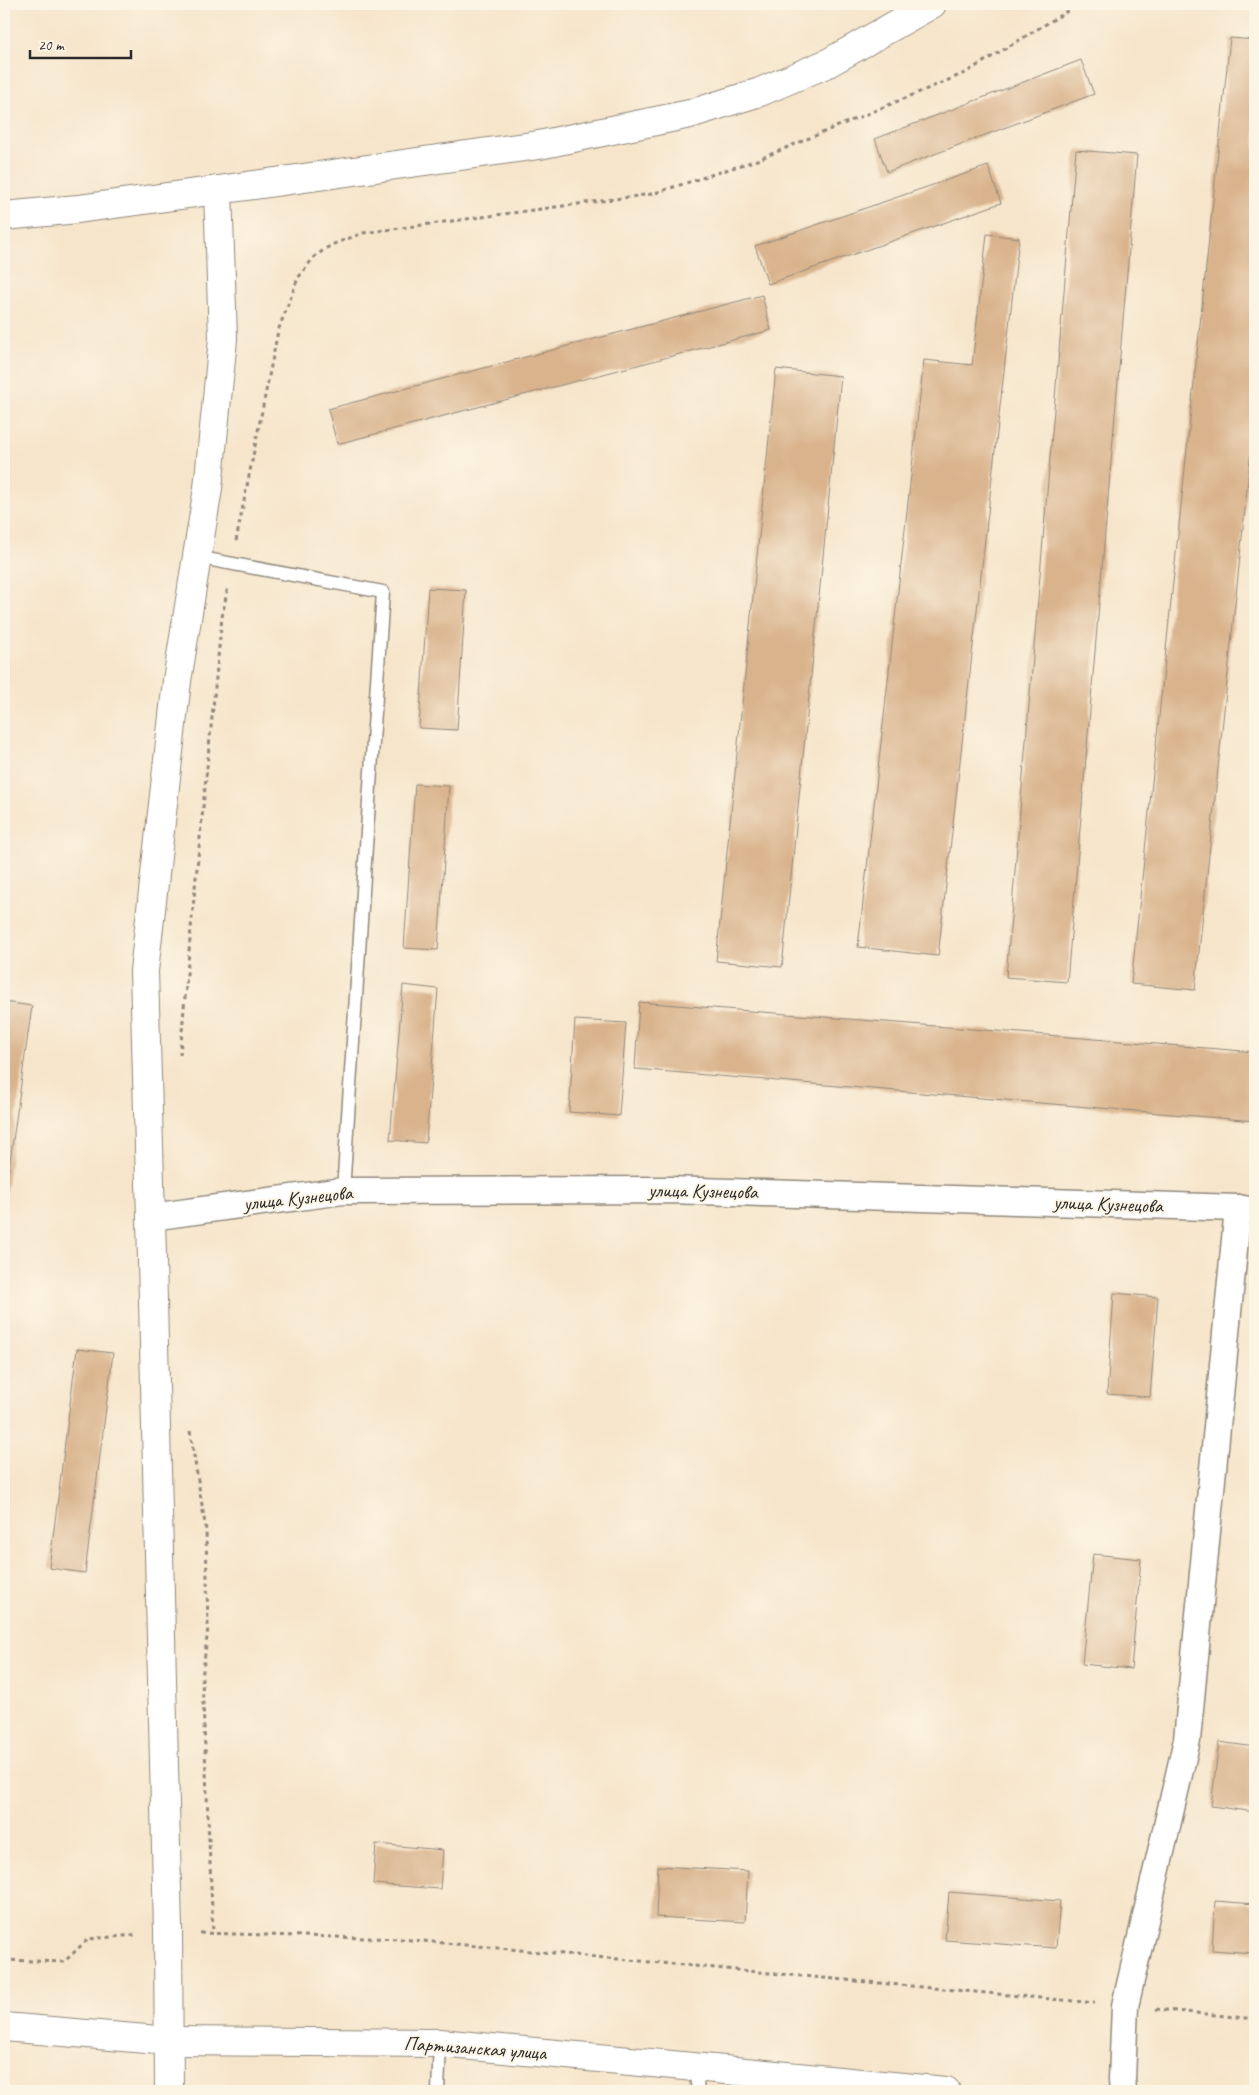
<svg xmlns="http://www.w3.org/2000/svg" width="1259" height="2095" viewBox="0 0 1259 2095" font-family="Caveat,sans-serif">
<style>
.building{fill:#d9b38c}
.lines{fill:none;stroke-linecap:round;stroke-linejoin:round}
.service-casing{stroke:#90887b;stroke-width:15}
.minor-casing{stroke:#90887b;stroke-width:29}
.tertiary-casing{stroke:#90887b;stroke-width:30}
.secondary-casing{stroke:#90887b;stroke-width:30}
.path{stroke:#90887b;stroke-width:3;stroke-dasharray:4 4;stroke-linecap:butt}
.service{stroke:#fff;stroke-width:12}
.minor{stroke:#fff;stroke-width:26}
.tertiary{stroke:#fff;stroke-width:28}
.secondary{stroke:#fff;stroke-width:28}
.labels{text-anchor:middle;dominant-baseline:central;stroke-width:4;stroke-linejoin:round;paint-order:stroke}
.street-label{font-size:20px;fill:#2b2b2b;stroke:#fcf5e5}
</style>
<rect width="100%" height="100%" fill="#fcf5e5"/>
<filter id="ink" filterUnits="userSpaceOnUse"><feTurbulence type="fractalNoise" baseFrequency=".02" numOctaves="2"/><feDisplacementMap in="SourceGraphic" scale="10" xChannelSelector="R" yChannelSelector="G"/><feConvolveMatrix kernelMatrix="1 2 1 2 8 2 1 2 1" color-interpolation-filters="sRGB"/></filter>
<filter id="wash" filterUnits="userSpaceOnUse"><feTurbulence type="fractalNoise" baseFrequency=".0096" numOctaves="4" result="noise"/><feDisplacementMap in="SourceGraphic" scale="20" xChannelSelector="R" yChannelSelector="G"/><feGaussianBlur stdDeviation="1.12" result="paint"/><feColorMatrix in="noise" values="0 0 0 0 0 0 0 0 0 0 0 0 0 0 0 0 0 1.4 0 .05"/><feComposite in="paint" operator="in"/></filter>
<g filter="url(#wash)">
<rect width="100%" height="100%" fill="#f6e5cb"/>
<g id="blocks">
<!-- building -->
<g class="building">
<polygon points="1230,38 1255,40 1255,412 1195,990 1131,984"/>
<polygon points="1081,60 1094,94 887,172 875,139"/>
<polygon points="1076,150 1137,155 1067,982 1006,977"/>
<polygon points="988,166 1001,203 768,284 755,246"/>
<polygon points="987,234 1019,238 938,956 858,947 924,360 972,365"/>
<polygon points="762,295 771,330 337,444 328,409"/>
<polygon points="776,369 841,376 782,967 716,961"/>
<polygon points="428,588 466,590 457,730 419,728"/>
<polygon points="415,784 449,786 438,950 404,948"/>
<polygon points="403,985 438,989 426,1143 390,1140"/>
<polygon points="4,1002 32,1006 5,1197 4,1197"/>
<polygon points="639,1002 1255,1052 1255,1121 635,1069"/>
<polygon points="575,1020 626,1023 619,1116 569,1112"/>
<polygon points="1114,1293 1158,1297 1150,1397 1107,1394"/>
<polygon points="77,1349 113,1353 85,1573 49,1568"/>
<polygon points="1093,1554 1141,1559 1131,1669 1082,1664"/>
<polygon points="1219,1742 1255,1747 1255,1812 1211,1806"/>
<polygon points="376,1844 443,1850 440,1889 373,1884"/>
<polygon points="658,1866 748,1871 745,1922 656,1917"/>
<polygon points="949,1892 1060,1901 1056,1948 945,1940"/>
<polygon points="1215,1901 1255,1904 1255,1953 1212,1950"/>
</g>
</g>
</g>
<g filter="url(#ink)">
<use href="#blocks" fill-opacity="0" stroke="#90887b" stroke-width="1"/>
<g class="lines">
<defs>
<g id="service">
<polyline points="196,557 383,592 343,1191"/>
<polyline points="695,2068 698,2091"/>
<polyline points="438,2091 440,2043"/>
</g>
<g id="minor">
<polyline points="151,1217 343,1191 669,1190 1238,1208 1255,1211"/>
<polyline points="1123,2091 1122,2079 1125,2006 1187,1740 1238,1208"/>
</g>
<g id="tertiary">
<polyline points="4,216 78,209 218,190"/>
<polyline points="170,2041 440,2043 946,2091"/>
</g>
<g id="secondary">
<polyline points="4,2027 170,2041"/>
<polyline points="169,2091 168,1931 151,1217 144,971 177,681 208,488 223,339 218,190 539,145 690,114 760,92 828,63 932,4"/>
</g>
</defs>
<!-- service casing -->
<use href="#service" class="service-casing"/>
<!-- minor casing -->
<use href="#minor" class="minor-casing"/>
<!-- tertiary casing -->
<use href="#tertiary" class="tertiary-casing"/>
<!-- secondary casing -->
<use href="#secondary" class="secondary-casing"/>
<!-- path -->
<g class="path">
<polyline points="236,541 278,331 298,278 314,257 331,245 363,233 652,194 757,160 965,73 1079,4"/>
<polyline points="180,1055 191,928 222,617 228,586"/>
<polyline points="190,1431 206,1530 208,1628 202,1679 213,1933"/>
<polyline points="200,1933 401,1939 1095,2003"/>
<polyline points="4,1960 64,1962 88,1939 136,1935"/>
<polyline points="1156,2009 1255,2019"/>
</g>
<!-- service -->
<use href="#service" class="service"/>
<!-- minor -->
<use href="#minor" class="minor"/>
<!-- tertiary -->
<use href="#tertiary" class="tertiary"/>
<!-- secondary -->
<use href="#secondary" class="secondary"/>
</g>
</g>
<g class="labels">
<!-- street labels -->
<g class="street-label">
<text transform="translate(703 1191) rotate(1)">улица Кузнецова</text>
<text transform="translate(298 1198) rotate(-6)">улица Кузнецова</text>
<text transform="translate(1108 1204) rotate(2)">улица Кузнецова</text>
<text transform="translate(475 2048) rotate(4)">Партизанская улица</text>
</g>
</g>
<!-- margin -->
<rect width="1259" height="2095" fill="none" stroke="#fcf5e5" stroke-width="20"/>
<!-- scale -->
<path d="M30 50v8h101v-8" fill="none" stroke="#2b2b2b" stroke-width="2.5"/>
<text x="38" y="50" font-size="15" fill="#2b2b2b" stroke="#fcf5e5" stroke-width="4" paint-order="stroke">20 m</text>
</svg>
